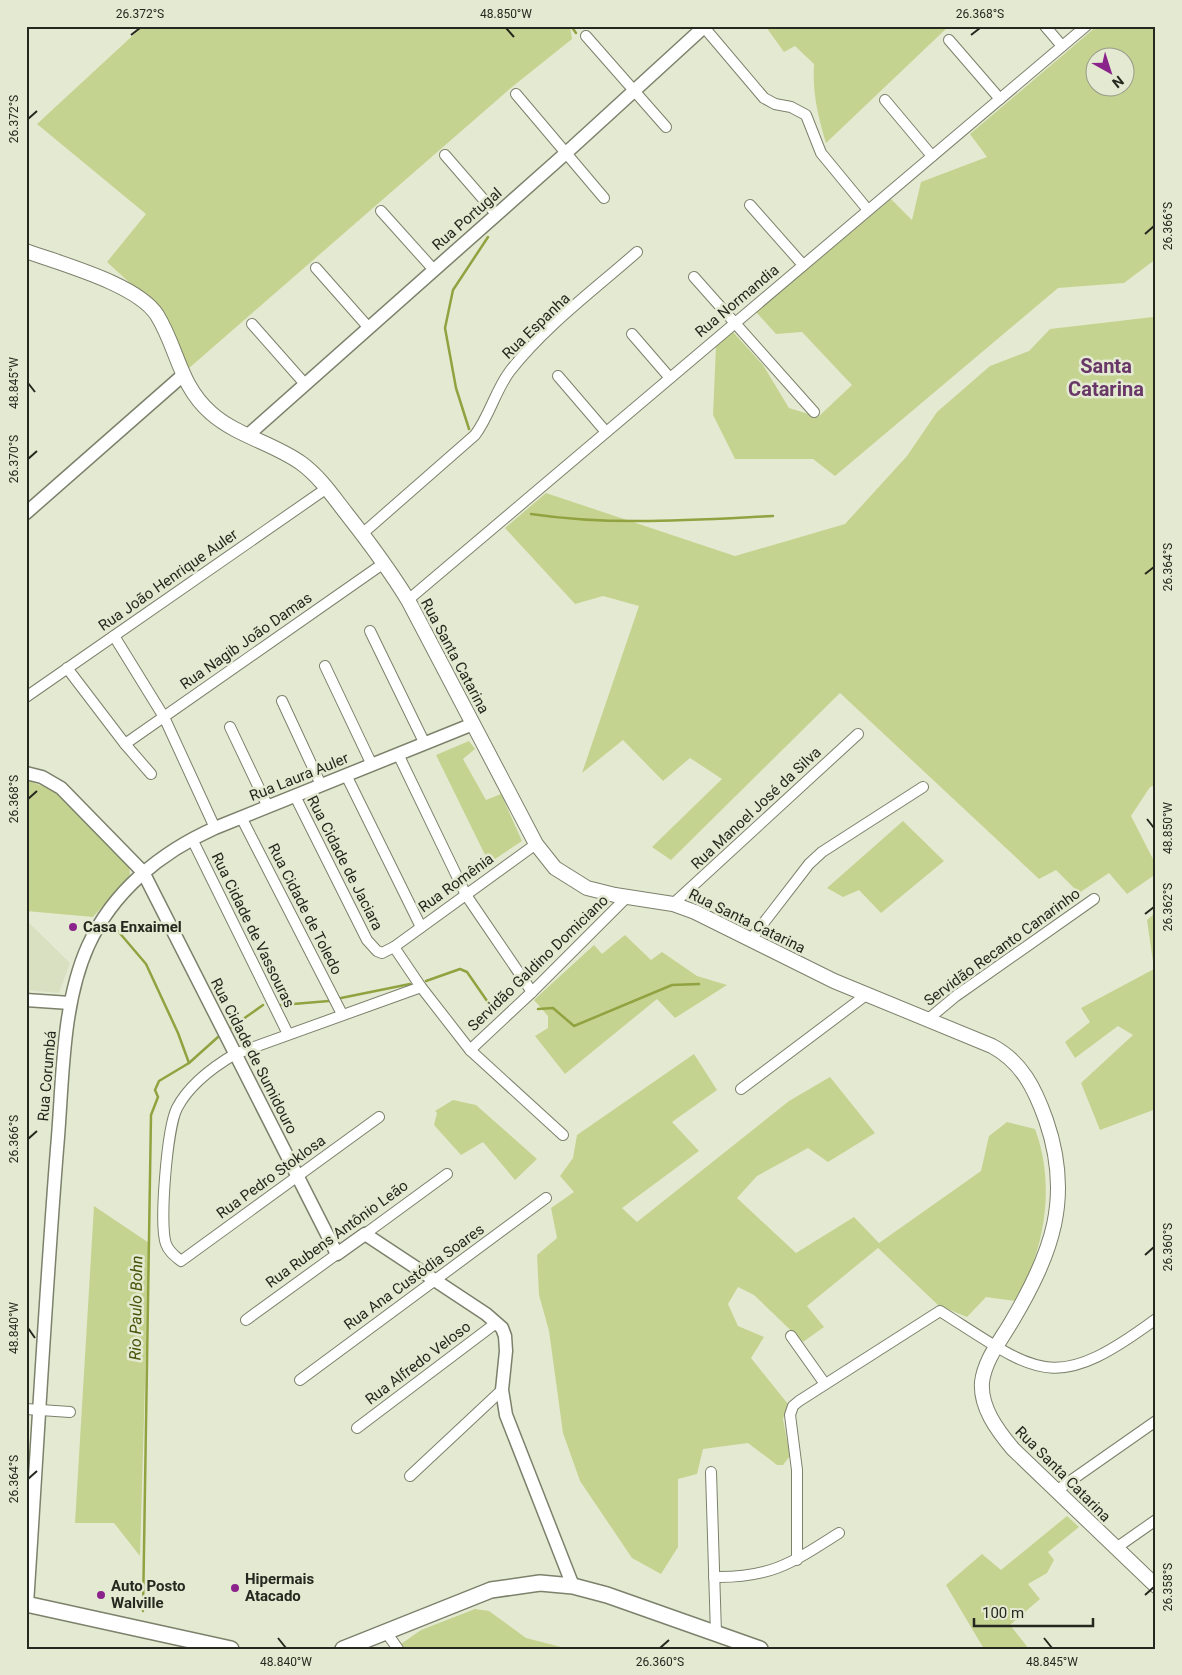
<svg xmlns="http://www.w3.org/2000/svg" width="1182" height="1675" viewBox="0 0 1182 1675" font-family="Roboto,sans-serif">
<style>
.built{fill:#d8e0c1}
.green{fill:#c5d390;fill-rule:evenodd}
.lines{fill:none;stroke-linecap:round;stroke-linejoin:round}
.stream{stroke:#91a240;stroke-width:2.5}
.minor-casing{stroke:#7c816b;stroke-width:12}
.tertiary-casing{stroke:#7c816b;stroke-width:15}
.secondary-casing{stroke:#7c816b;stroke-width:16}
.primary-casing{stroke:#7c816b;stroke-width:18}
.minor{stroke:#fff;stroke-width:10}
.tertiary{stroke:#fff;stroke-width:12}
.secondary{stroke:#fff;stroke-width:14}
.primary{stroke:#fff;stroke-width:15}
.ticks{fill:none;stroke:#26281f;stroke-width:2}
.poi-dot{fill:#8a248b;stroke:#e4ead2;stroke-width:2}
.labels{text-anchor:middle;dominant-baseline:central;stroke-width:5;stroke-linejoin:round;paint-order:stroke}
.street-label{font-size:15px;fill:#26281f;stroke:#e4ead2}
.poi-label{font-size:15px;font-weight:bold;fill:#26281f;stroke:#e4ead2;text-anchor:start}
.water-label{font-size:16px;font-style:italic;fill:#485208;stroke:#e4ead2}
.district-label{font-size:20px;font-weight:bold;fill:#683667;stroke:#e4ead2}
.neatline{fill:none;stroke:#26281f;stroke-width:2}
.ticks-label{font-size:12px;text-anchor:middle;fill:#26281f}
</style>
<rect width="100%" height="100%" fill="#e4ead2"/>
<!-- built -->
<polygon class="built" points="26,920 70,963 59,993 26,990"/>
<!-- green -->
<g class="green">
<polygon points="143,26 570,26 572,39 512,87 188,369 157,308 107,262 146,214 37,124"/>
<path d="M 949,26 L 826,143 C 818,117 812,91 814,64 L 795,46 L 784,52 L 766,27 Z"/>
<path d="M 1097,26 L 1156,26 L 1156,259 L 1124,283 L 1058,288 L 835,476 L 813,459 L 735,459 L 713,415 L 716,346 L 733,332 L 763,365 L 789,408 L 818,417 L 852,385 L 802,332 L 776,334 L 756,312 L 891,199 L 912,220 L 921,182 L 987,157 L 970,134 ZM 1094,58 L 1124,58 L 1124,88 L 1094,88 Z"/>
<polygon points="1153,317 1156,318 1156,785 1150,787 1131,816 1156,865 1156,874 1127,894 1109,873 1079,893 1056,870 1039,879 840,693 671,860 652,847 722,779 690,758 663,781 623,740 582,773 639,606 603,596 575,604 505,528 546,493 735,556 845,524 907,456 937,412 990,366 1029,351 1050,329"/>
<polygon points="469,741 475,749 463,759 486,800 501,794 522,841 489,863 436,755"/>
<polygon points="26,780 59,792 129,866 130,875 93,917 26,911"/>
<polygon points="903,821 944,861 881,913 859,890 843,897 827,888"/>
<polygon points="1156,912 1156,1109 1100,1130 1081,1083 1133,1035 1118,1026 1075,1058 1065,1042 1090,1022 1081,1008 1154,969 1147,920"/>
<polygon points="625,935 651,960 662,952 697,976 727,985 675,1018 657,999 565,1074 535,1036 548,1028 548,1016 534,1000 594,945 602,954"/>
<path d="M 694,1054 L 717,1090 L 672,1122 L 699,1151 L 622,1208 L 637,1222 L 789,1101 L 830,1077 L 875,1133 L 828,1162 L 808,1148 L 757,1176 L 737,1198 L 796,1253 L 854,1217 L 879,1243 L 981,1171 L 989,1136 L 1007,1122 L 1035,1129 C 1056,1185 1045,1251 1015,1301 L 986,1297 L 967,1317 L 938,1305 L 878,1248 L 807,1306 L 824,1327 L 803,1342 L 754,1295 L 738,1287 L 728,1304 L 738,1326 L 764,1337 L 751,1358 L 788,1404 L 783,1419 L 790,1456 L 783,1465 L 777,1465 L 748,1443 L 703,1449 L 697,1474 L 678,1479 L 678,1547 L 661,1574 L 632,1558 L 580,1481 L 563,1433 L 549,1331 L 539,1295 L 537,1255 L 557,1238 L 551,1208 L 574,1192 L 560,1176 L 573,1158 L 577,1135 Z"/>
<polygon points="453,1100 476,1105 537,1159 515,1180 483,1142 461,1155 434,1125 437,1113 435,1111"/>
<polygon points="94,1206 149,1243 140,1556 114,1523 75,1523"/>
<polygon points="1067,1516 1079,1527 1048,1552 1054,1560 1047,1573 1028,1584 1040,1599 1010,1625 1029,1649 984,1649 946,1585 982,1554 1001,1570"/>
<polygon points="475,1609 489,1611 526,1638 569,1649 405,1649 401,1644 421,1630"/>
</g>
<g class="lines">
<!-- stream -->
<g class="stream">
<polyline points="571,26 576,33"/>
<polyline points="469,429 456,388 445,328 453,290 488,237"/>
<path d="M 531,514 C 611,526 692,520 773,516"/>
<polyline points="112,924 146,964 178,1033 189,1063"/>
<polyline points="426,981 460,969 467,972 494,1011"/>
<polyline points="341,998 410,984"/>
<polyline points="281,1005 329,1001"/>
<polyline points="538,1009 553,1008 574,1026 672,985 699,984"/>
<polyline points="229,1029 263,1005"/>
<polyline points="143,1611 151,1115 158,1097 155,1090 159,1081 189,1063 218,1037"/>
</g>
<defs>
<g id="minor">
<polyline points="703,26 764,98 775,104 791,107 806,115 821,153 868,210"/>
<polyline points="1045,26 1062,46"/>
<polyline points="586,36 666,127"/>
<polyline points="949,40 1000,99"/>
<polyline points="516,94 604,198"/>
<polyline points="885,100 932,156"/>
<polyline points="445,155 497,215"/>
<polyline points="750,205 803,265"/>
<polyline points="381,211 434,270"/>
<polyline points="316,268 369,328"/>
<polyline points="694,277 814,412"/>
<polyline points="252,324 305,384"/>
<polyline points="632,334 670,378"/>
<polyline points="558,376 606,432"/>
<path d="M 362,534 L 475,435 C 490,415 495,391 510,371 C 545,326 594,290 637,252"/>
<polyline points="408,600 1086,26"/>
<polyline points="370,631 425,744"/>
<polyline points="114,636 164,717 215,828"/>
<polyline points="325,666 372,765"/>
<polyline points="67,668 125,744 151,774"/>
<polyline points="26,697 327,488"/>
<polyline points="282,701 321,785"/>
<polyline points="230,727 268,807"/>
<polyline points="125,744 384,563"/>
<polyline points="398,754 466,895 532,992"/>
<polyline points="346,775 421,927"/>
<polyline points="295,796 367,940 377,951 382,953 394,947 536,844"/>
<polyline points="241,817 342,1014"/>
<polyline points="192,839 288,1034"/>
<polyline points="673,904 858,734"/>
<polyline points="752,938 809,864 822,852 923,787"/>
<polyline points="394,947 421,987 470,1050 563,1135"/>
<polyline points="927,1020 956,996 1094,899"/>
<polyline points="470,1050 532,992 627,897"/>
<polyline points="741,1089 866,995"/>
<path d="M 379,1117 L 181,1261 C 175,1256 169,1252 166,1244 C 159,1225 167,1128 177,1108 C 189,1085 213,1067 235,1054 L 421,987"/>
<polyline points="365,1234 447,1174"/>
<polyline points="246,1320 337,1254"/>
<polyline points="791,1336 825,1384"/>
<polyline points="300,1380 546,1198"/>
<polyline points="26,1409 70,1412"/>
<polyline points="357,1428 496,1323"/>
<polyline points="711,1472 716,1634"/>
<polyline points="410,1476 502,1390"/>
<polyline points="1056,1491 1156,1421"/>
<polyline points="1116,1548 1156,1520"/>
<path d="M 797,1560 L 797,1470 L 790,1415 L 793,1406 L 799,1401 L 940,1311 C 1039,1374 1053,1395 1156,1319"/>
<path d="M 714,1577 C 771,1578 792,1563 839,1533"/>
<polyline points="386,1632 398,1649"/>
</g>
<g id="tertiary">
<polyline points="248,435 566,153 705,26"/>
<polyline points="26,513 182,376"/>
<polyline points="26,773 42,777 61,788 143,872 337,1254 365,1234 486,1314 502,1328 505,1336 506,1351 502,1390 506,1415 573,1586"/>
<polyline points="26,1000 70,1003"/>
<path d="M 27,1604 C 37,1453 45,1301 57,1149 C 63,1084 61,1006 88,946 C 113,891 161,852 215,828 L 473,724"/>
</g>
<path id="secondary" d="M 26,251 C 61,264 137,284 157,315 C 178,349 179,385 211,413 C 237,436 273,443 301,463 C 319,476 332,495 346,513 C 368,541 389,569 408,600 L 536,844 L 555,868 L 587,888 L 615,895 L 673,904 L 695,912 L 834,981 L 992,1046 C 1022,1062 1035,1089 1046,1120 C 1073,1198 1052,1253 1012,1321 C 1001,1340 985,1359 982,1382 C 980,1407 997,1430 1013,1449 L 1156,1586"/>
<g id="primary">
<polyline points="26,1604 231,1649"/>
<polyline points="343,1649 491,1590 540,1583 573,1586 607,1595 760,1649"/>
</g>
</defs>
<!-- minor casing -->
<use href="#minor" class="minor-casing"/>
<!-- tertiary casing -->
<use href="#tertiary" class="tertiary-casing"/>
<!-- secondary casing -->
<use href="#secondary" class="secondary-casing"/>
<!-- primary casing -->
<use href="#primary" class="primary-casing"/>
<!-- minor -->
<use href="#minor" class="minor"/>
<!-- tertiary -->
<use href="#tertiary" class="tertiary"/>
<!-- secondary -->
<use href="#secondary" class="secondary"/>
<!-- primary -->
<use href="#primary" class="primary"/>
</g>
<!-- ticks -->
<path class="ticks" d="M 506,28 L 514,37M 131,35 L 140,28M 971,35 L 980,28M 28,119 L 37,111M 1145,234 L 1154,226M 28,383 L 35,392M 28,459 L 37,451M 1145,574 L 1154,567M 28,799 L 37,791M 1147,819 L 1154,828M 1145,914 L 1154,907M 28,1139 L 37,1131M 1145,1255 L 1154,1247M 28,1328 L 35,1338M 28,1479 L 37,1471M 1145,1595 L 1154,1587M 278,1638 L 286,1648M 1044,1638 L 1052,1648M 660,1648 L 669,1640"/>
<!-- markers -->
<g class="poi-dot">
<circle cx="73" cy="927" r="5"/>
<circle cx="235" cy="1588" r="5"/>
<circle cx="101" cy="1595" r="5"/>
</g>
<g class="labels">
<!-- street labels -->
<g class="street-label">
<text transform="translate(467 219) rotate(-41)">Rua Portugal</text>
<text transform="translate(737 301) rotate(-40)">Rua Normandia</text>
<text transform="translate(536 326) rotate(-44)">Rua Espanha</text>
<text transform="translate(168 580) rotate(-35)">Rua João Henrique Auler</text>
<text transform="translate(246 641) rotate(-35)">Rua Nagib João Damas</text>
<text transform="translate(455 656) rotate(62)">Rua Santa Catarina</text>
<text transform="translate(299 777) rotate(-22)">Rua Laura Auler</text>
<text transform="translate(756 808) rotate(-43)">Rua Manoel José da Silva</text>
<text transform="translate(345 863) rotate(63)">Rua Cidade de Jaciara</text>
<text transform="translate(456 883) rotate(-36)">Rua Romênia</text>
<text transform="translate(305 909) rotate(63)">Rua Cidade de Toledo</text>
<text transform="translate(747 921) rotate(26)">Rua Santa Catarina</text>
<text transform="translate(253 930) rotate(64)">Rua Cidade de Vassouras</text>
<text transform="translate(1002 947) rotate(-36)">Servidão Recanto Canarinho</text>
<text transform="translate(538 963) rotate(-44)">Servidão Galdino Domiciano</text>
<text transform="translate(254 1056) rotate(63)">Rua Cidade de Sumidouro</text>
<text transform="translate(47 1076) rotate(-85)">Rua Corumbá</text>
<text transform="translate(271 1177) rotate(-36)">Rua Pedro Stoklosa</text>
<text transform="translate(337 1234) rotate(-36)">Rua Rubens Antônio Leão</text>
<text transform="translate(414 1277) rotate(-36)">Rua Ana Custódia Soares</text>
<text transform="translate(418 1363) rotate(-37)">Rua Alfredo Veloso</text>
<text transform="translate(1063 1474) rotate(45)">Rua Santa Catarina</text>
</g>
<!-- poi labels -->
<g class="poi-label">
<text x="83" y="927">Casa Enxaimel</text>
<text x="245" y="1579">Hipermais<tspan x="245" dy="17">Atacado</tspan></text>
<text x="111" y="1586">Auto Posto<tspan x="111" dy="17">Walville</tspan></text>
</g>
<!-- water labels -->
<g class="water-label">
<text transform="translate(136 1308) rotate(-89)">Rio Paulo Bohn</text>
</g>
<!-- district labels -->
<g class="district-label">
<text x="1106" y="366">Santa<tspan x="1106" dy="23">Catarina</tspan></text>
</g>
</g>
<!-- border -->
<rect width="1182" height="1675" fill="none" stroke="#e4ead2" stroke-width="55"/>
<!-- north arrow -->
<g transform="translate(1110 72) rotate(141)"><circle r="24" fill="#e4ead2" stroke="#989c8a"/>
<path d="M0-4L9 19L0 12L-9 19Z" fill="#8a248b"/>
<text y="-8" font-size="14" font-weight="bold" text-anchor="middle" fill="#26281f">N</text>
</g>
<!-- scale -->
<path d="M974 1618v8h119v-8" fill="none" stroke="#26281f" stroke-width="2.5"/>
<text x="982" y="1618" font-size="15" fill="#26281f" stroke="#e4ead2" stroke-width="4" paint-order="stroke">100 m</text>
<rect x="28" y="28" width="1126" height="1620" class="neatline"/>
<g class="ticks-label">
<text x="140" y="18">26.372°S</text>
<text x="506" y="18">48.850°W</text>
<text x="980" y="18">26.368°S</text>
<text transform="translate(14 119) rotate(-90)" y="4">26.372°S</text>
<text transform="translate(1168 226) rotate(-90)" y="4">26.366°S</text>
<text transform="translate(14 383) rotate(-90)" y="4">48.845°W</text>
<text transform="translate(14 459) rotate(-90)" y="4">26.370°S</text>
<text transform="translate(1168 567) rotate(-90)" y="4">26.364°S</text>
<text transform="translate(14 799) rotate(-90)" y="4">26.368°S</text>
<text transform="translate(1168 828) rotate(-90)" y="4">48.850°W</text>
<text transform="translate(1168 907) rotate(-90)" y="4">26.362°S</text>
<text transform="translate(14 1139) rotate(-90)" y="4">26.366°S</text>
<text transform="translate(1168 1247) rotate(-90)" y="4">26.360°S</text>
<text transform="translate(14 1328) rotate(-90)" y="4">48.840°W</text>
<text transform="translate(14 1479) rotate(-90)" y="4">26.364°S</text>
<text transform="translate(1168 1587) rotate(-90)" y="4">26.358°S</text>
<text x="286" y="1666">48.840°W</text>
<text x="660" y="1666">26.360°S</text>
<text x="1052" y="1666">48.845°W</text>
</g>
</svg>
